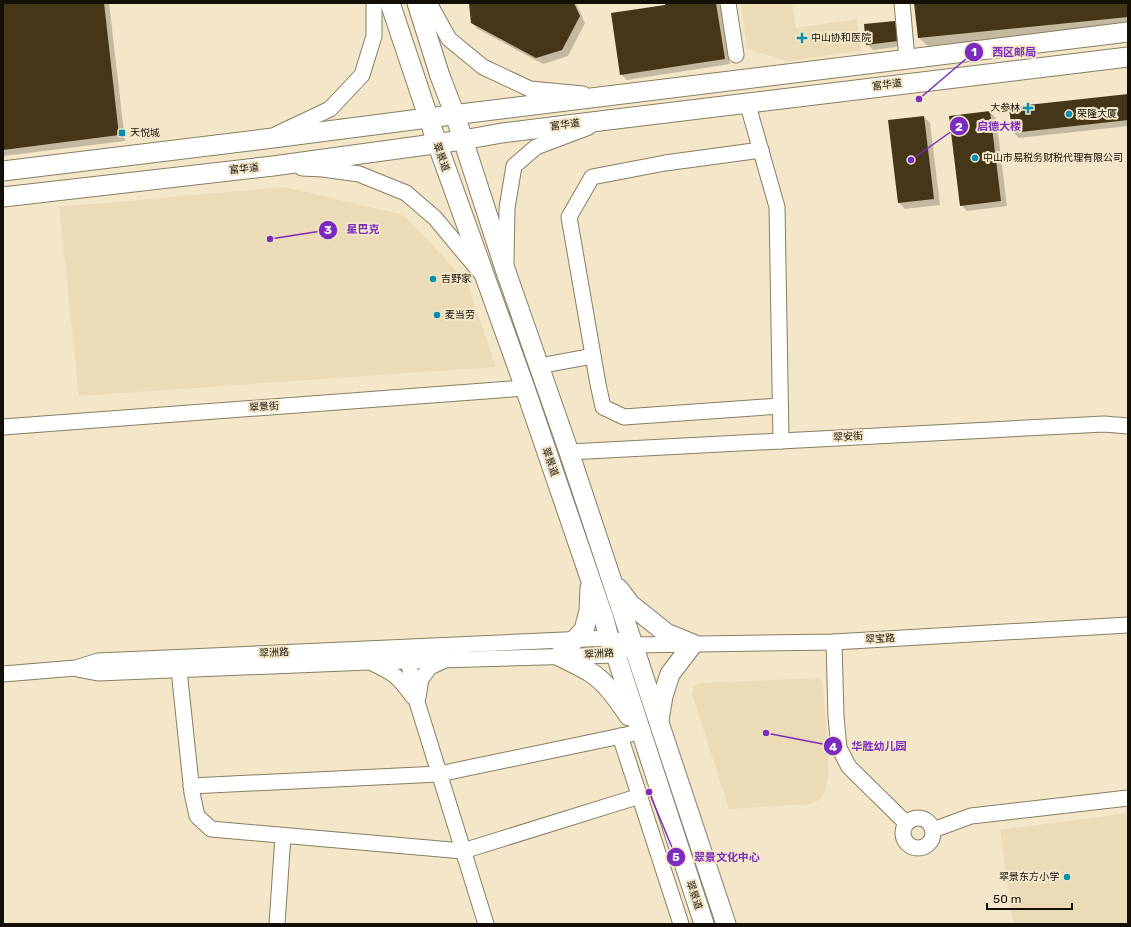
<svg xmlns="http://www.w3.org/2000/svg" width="1131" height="927" viewBox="0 0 1131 927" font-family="Rubik,'Noto Sans SC',sans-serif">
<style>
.built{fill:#ecdbb7}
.shadow{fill:#0003}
.building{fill:#443616}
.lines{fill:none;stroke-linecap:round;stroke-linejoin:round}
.minor-casing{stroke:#897d62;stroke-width:17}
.major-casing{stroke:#897d62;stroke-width:21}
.minor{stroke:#fff;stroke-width:15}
.major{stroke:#fff;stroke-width:19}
.poi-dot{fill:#058fac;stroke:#f4e7c9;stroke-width:1.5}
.labels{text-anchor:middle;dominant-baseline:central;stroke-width:4;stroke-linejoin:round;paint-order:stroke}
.poi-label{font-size:10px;fill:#140f06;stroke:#f4e7c9;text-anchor:start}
.street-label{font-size:10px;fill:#140f06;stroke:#f4e7c9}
.leader{fill:none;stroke:#7b2cbf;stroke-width:1.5}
.callout-dot{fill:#7b2cbf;stroke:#f4e7c9;stroke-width:1.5}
.mark-label{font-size:12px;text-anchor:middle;font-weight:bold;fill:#fff}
.callout-label{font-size:11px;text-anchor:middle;font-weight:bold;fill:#7b2cbf;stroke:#f4e7c9;stroke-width:4;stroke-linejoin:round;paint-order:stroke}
</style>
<rect width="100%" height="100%" fill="#f4e7c9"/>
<!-- built -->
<g class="built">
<polygon points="741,3 792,3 796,28 857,19 861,51 786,61 747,49"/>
<polygon points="284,187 404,215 467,282 496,367 79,396 59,207"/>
<polygon points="819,678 823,683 829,772 826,789 821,799 811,804 729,809 692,694 694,686 701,683"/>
<polygon points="1128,813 1128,924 1013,924 1000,830"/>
</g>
<!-- shadow -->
<g class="shadow">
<polygon points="3,3 109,3 125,141 3,156"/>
<polygon points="470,3 576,3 585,23 568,56 543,64 478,29 472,23"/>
<polygon points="666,3 720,3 730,64 627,80 621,74 666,6"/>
<polygon points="915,3 1128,3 1128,26 928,46 919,38"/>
<polygon points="895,22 901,27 903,46 873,50 867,44"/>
<polygon points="1128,95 1128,126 1019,138 1013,132"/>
<polygon points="990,112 996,118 1007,206 967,211 961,205"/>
<polygon points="924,117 930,123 940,205 905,209 899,203"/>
</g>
<!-- building -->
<g class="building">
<polygon points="3,3 104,3 119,135 3,150"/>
<polygon points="469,3 574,3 580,16 562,50 536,58 471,23"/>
<polygon points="665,3 716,3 725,59 620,75 611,13 665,5"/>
<polygon points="914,3 1128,3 1128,17 918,38"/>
<polygon points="895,21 898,41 866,45 864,24"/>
<polygon points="1128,94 1128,120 1012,133 1009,107"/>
<polygon points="990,111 1001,201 960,206 949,116"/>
<polygon points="924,116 934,199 898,203 888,120"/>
</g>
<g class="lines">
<defs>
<g id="minor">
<polyline points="429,3 449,39 483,67 530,89 583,94"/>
<polyline points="728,3 736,55"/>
<polyline points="902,3 907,59"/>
<polyline points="747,102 777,207 781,441"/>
<polyline points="277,134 330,109 362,75 374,36 374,3"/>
<polyline points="761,150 665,163 592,177 569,217 598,384 603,407 624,417 780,406"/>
<polyline points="302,168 323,169 359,174 406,193 435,218 481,273"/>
<polyline points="506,262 507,208 514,166 536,147 589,127"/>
<polyline points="539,366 593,356"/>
<polyline points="3,427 525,388"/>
<polyline points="569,452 1104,424 1128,426"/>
<polyline points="834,642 836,717 839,748 849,767 906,823"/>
<polyline points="407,651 408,660 417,702 486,924"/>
<path d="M 372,663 C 394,673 399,677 413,697"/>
<polyline points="77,669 98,673 369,662 616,655 625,649"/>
<polyline points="179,670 192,793 197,816 211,829 463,851 640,796"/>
<polyline points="3,674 76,668 98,661 609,638 633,645 834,642 1128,625"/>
<polyline points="418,697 421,679 430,667 445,660"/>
<polyline points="620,736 681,924"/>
<polyline points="191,786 439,774 640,732"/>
<circle cx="918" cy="833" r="15"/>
<polyline points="933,830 971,816 1128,798"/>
<polyline points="277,924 283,836"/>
</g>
<g id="major">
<polyline points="390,3 437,143 525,388 604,619 609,638 616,655 704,924"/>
<polyline points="417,3 440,76 455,115 505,269 569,452 726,924"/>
<polyline points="3,171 265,139 428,118 1128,32"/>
<polyline points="3,197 273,166 463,140 502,133 608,120 1128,57"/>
<path d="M 590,588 L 589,611 L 584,630 L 559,656 C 569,661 580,666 590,672 C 606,682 618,700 629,716"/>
<polyline points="619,589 630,604 666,633 693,644 670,674 663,696 659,720"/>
</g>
</defs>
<!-- minor casing -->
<use href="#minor" class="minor-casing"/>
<!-- major casing -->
<use href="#major" class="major-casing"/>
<!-- minor -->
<use href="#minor" class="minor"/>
<!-- major -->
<use href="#major" class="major"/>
</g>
<!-- markers -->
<g class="poi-dot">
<path d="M800 32h4v4h4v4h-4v4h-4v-4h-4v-4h4z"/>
<path d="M1026 102h4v4h4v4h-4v4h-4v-4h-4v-4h4z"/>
<circle cx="1069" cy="114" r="4"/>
<rect x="118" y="129" width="8" height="8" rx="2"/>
<circle cx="975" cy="158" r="4"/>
<circle cx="433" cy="279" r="4"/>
<circle cx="437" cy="315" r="4"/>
<circle cx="1067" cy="877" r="4"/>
</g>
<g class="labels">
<!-- poi labels -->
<g class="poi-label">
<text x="811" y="38">中山协和医院</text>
<text x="1020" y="108" text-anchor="end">大参林</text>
<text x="1077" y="114">荣隆大厦</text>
<text x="130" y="133">天悦城</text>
<text x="983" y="158">中山市易税务财税代理有限公司</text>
<text x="441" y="279">吉野家</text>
<text x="445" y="315">麦当劳</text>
<text x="1059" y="877" text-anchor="end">翠景东方小学</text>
</g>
<!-- street labels -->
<g class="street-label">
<text transform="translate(887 85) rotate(-7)">富华道</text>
<text transform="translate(565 125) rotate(-7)">富华道</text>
<text transform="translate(441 157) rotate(71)">翠景道</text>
<text transform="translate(244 169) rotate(-6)">富华道</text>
<text transform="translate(264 407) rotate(-4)">翠景街</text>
<text transform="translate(848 437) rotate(-3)">翠安街</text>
<text transform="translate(550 462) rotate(71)">翠景道</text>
<text transform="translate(880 639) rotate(-3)">翠宝路</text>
<text transform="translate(274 653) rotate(-3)">翠洲路</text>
<text transform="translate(599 654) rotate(-4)">翠洲路</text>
<text transform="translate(694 895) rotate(72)">翠景道</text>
</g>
</g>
<!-- callouts -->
<path class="leader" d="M919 99L974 52M911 160L959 126M270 239L328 230M766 733L833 746M649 792L676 857"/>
<g class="callout-dot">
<circle cx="919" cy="99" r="4"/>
<circle cx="911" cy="160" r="4"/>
<circle cx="270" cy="239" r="4"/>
<circle cx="766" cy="733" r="4"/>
<circle cx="649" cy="792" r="4"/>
<circle cx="974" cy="52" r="10"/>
<circle cx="959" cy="126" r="10"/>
<circle cx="328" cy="230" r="10"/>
<circle cx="833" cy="746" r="10"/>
<circle cx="676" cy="857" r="10"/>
</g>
<g class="mark-label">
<text x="974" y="56">1</text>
<text x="959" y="131">2</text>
<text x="328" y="234">3</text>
<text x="833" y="751">4</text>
<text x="676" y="861">5</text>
</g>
<g class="callout-label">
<text x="1014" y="56">西区邮局</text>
<text x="999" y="130">启德大楼</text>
<text x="363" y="233">星巴克</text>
<text x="879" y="750">华胜幼儿园</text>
<text x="727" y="861">翠景文化中心</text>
</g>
<!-- border -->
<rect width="1131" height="927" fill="none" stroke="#140f06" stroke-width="8"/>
<!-- scale -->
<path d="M987 903v6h85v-6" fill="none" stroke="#140f06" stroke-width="2"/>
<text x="993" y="903" font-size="12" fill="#140f06" stroke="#f4e7c9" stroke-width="3" paint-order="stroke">50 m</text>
</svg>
